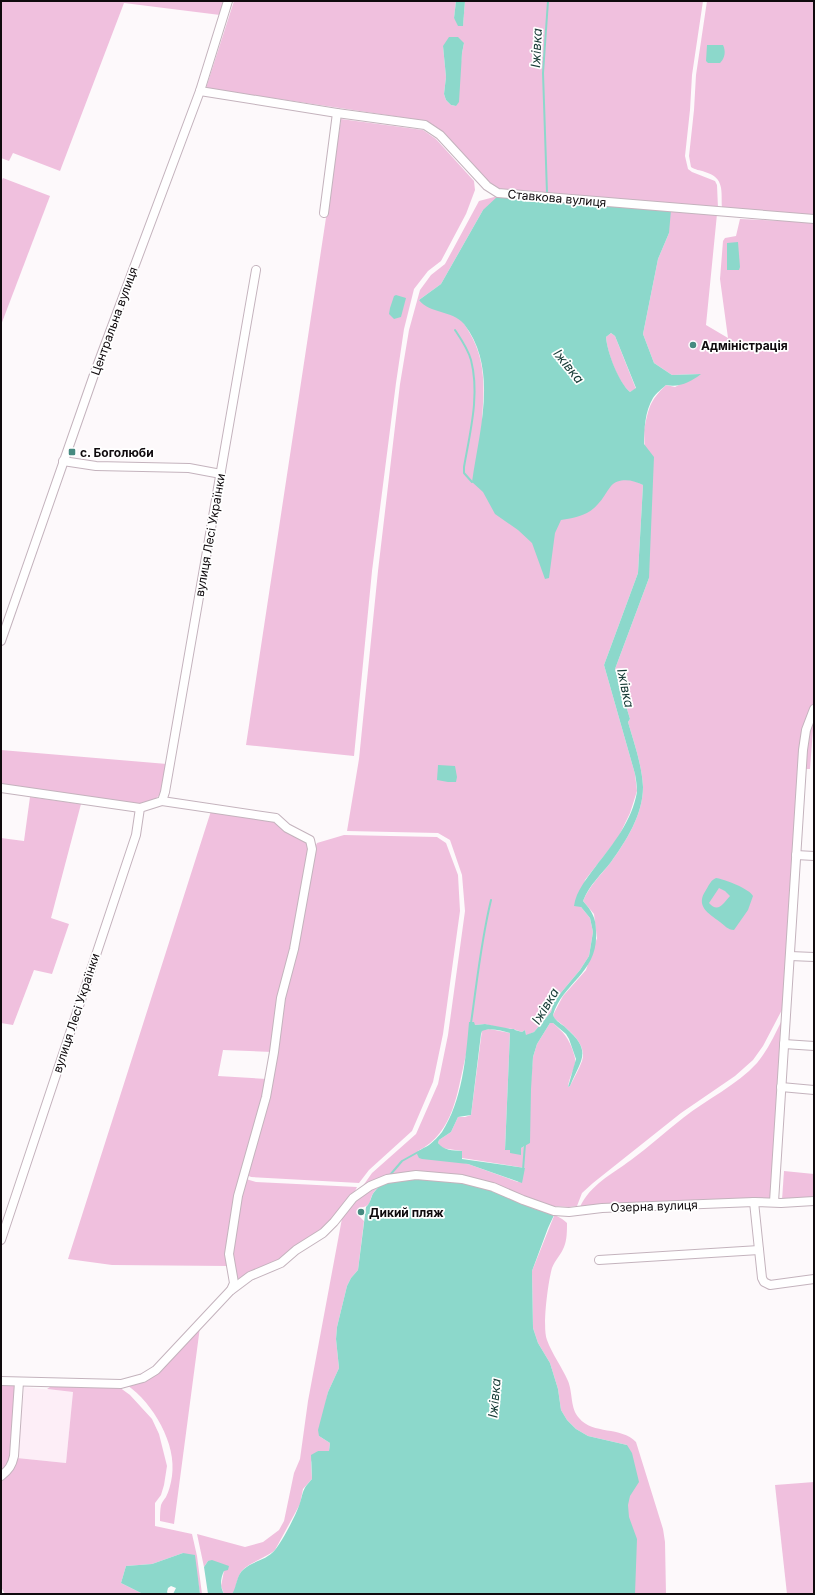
<svg xmlns="http://www.w3.org/2000/svg" width="815" height="1595" viewBox="0 0 815 1595" font-family="Inter,sans-serif">
<style>
.built{fill:#fdeef7}
.green{fill:#f0c0de;fill-rule:evenodd}
.water{fill:#8cd8cb;fill-rule:evenodd}
.lines{fill:none;stroke-linecap:round;stroke-linejoin:round}
.stream{stroke:#8cd8cb;stroke-width:2}
.minor-casing{stroke:#c4b3bd;stroke-width:10}
.minor{stroke:#fff;stroke-width:8}
.poi-dot{fill:#468a80;stroke:#fff;stroke-width:1.5}
.labels{text-anchor:middle;dominant-baseline:central;stroke-width:3.5;stroke-linejoin:round;paint-order:stroke}
.street-label{font-size:12px;fill:#0f0a0d;stroke:#fff}
.poi-label{font-size:12px;font-weight:bold;fill:#0f0a0d;stroke:#fff;text-anchor:start}
.water-label{font-size:13px;font-style:italic;fill:#163a35;stroke:#fff}
</style>
<rect width="100%" height="100%" fill="#fdf9fb"/>
<!-- built -->
<polygon class="built" points="24,1387 73,1392 66,1463 17,1458"/>
<!-- green -->
<g class="green">
<polygon points="1,1 224,1 220,15 124,3 60,171 13,153 9,161 1,158"/>
<path d="M 234,1 L 456,1 L 454,18 L 463,25 L 465,1 L 703,1 L 692,75 L 690,110 L 685,156 L 688,169 L 692,172 L 715,181 L 717,185 L 718,208 L 500,189 L 490,183 L 443,132 L 427,121 L 206,88 ZM 464,43 L 462,53 L 456,106 L 451,105 L 446,100 L 444,94 L 446,77 L 443,46 Z"/>
<path d="M 707,1 L 814,1 L 814,216 L 722,208 C 721,191 725,178 705,172 C 700,170 695,170 691,167 L 689,156 L 694,110 L 696,75 Z"/>
<polygon points="341,119 423,130 436,139 474,181 475,190 466,214 441,261 428,271 414,289 404,329 396,383 372,571 354,756 246,745"/>
<polygon points="3,178 50,196 1,325 1,182"/>
<path d="M 498,196 L 717,214 L 706,325 L 728,338 L 720,279 L 723,241 L 725,238 L 736,236 L 740,219 L 814,222 L 814,702 L 810,710 L 784,1006 L 763,1046 L 753,1060 L 735,1076 L 681,1113 L 593,1183 L 582,1193 L 577,1206 L 569,1207 L 553,1206 L 416,1172 L 360,1190 L 372,1173 L 416,1134 L 438,1084 L 448,1035 L 465,911 L 462,875 L 450,840 L 438,833 L 347,831 L 359,759 L 378,571 L 400,384 L 409,330 L 420,290 L 431,275 L 445,264 L 479,201 ZM 483,210 L 669,233 L 658,259 L 643,334 L 654,363 L 672,375 L 700,374 L 675,387 L 666,385 C 649,402 649,407 644,430 L 649,578 L 615,669 L 630,719 L 628,722 C 634,743 642,765 643,787 C 643,815 626,841 611,862 C 601,875 589,886 583,901 L 594,914 L 597,938 L 586,970 L 563,996 L 553,1015 L 554,1018 C 566,1028 588,1043 582,1061 C 579,1069 574,1078 570,1086 L 568,1087 C 569,1077 574,1071 575,1063 C 576,1059 574,1055 573,1051 C 568,1037 564,1033 553,1023 L 550,1023 L 537,1044 L 533,1057 L 525,1146 L 510,1153 L 510,1150 L 505,1149 L 510,1033 L 490,1029 L 482,1030 L 471,1115 L 465,1117 L 458,1117 L 451,1132 L 439,1140 L 438,1143 L 441,1148 L 462,1151 L 462,1158 L 525,1168 L 518,1182 L 468,1164 L 418,1151 C 455,1132 457,1091 466,1055 C 469,1045 472,1035 475,1025 L 485,1024 L 500,1028 L 513,1029 L 522,1032 L 525,1030 L 526,1036 L 534,1032 L 545,1019 L 551,1012 L 554,1001 L 580,970 L 589,956 L 593,932 L 590,918 L 581,907 L 585,880 L 618,838 L 630,813 L 637,791 L 635,774 L 604,665 L 638,573 L 643,485 L 610,468 L 482,419 C 484,392 486,365 473,339 C 467,327 459,316 452,305 L 419,300 L 441,284 Z"/>
<path d="M 611,333 L 615,336 L 636,389 L 630,392 C 618,383 607,352 606,337 Z"/>
<polygon points="814,716 810,769 805,769 808,732"/>
<path d="M 1,750 L 167,764 C 162,791 167,798 138,805 L 1,785 Z"/>
<polygon points="30,797 81,804 51,918 69,924 52,974 34,970 13,1025 1,1023 1,838 24,841"/>
<polygon points="211,811 274,820 309,843 272,1052 223,1050 218,1076 267,1079 242,1176 228,1266 112,1265 68,1259"/>
<polygon points="344,835 437,837 446,843 458,875 460,911 443,1034 433,1082 412,1131 369,1170 359,1183 251,1177 247,1175 314,849 317,843"/>
<path d="M 783,1018 L 771,1199 C 707,1198 644,1202 580,1207 C 590,1185 612,1174 631,1160 C 649,1147 666,1131 683,1118 C 707,1099 737,1085 757,1063 C 768,1050 775,1034 783,1018 Z"/>
<polygon points="784,1171 814,1174 814,1199 782,1200"/>
<path d="M 417,1177 L 521,1203 C 534,1209 558,1213 567,1223 C 567,1231 567,1240 564,1247 C 561,1255 555,1260 552,1268 C 548,1282 542,1328 547,1340 C 552,1354 562,1367 568,1381 C 573,1393 570,1408 579,1418 C 593,1435 621,1426 636,1442 L 663,1529 L 665,1542 L 666,1594 L 605,1594 L 627,1445 L 588,1436 L 576,1429 L 567,1420 L 561,1410 L 558,1389 L 550,1363 L 538,1343 L 533,1328 L 532,1271 L 554,1216 Z"/>
<polygon points="246,1179 256,1182 357,1187 352,1197 333,1221 280,1262 236,1283 231,1254 235,1227"/>
<path d="M 387,1181 C 383,1184 377,1188 374,1192 C 367,1202 375,1204 358,1209 L 357,1214 L 364,1221 L 358,1270 L 351,1278 L 347,1286 L 337,1327 L 336,1339 L 339,1368 L 328,1392 L 319,1436 L 330,1443 L 329,1451 L 318,1451 L 311,1462 L 312,1479 L 303,1489 L 300,1504 L 275,1550 C 266,1558 246,1564 241,1572 C 237,1578 236,1587 234,1593 L 224,1594 L 221,1586 L 224,1571 L 208,1561 L 204,1567 L 197,1534 L 245,1547 L 263,1542 L 279,1530 L 284,1521 L 294,1473 L 300,1459 L 308,1401 L 343,1213 C 354,1198 370,1188 387,1181 Z"/>
<path d="M 200,1327 L 174,1524 L 160,1521 C 160,1516 160,1510 161,1505 C 162,1502 164,1500 166,1497 C 169,1491 171,1483 172,1476 C 177,1444 153,1403 127,1385 L 137,1382 Z"/>
<polygon points="1,1385 17,1386 10,1463 1,1472"/>
<polygon points="53,1385 119,1387 130,1395 152,1419 159,1434 167,1466 164,1485 161,1495 155,1503 155,1526 192,1534 197,1556 202,1594 200,1594 198,1582 183,1553 152,1564 126,1566 121,1583 143,1594 5,1594 1,1587 1,1479 17,1458 66,1463 73,1392 47,1389"/>
<polygon points="814,1482 814,1594 787,1594 775,1485"/>
</g>
<!-- water -->
<g class="water">
<polygon points="456,1 465,1 463,26 458,26 454,18"/>
<polygon points="449,37 458,37 464,43 462,53 459,102 456,106 451,105 446,100 444,94 446,77 443,46"/>
<path d="M 707,45 L 723,45 C 726,51 725,58 720,63 L 708,63 L 706,61 Z"/>
<path d="M 498,196 L 671,210 L 669,233 L 658,259 L 643,334 L 654,363 L 672,375 L 701,374 C 691,382 679,388 666,385 C 662,389 656,393 653,398 C 645,411 644,430 644,444 L 654,457 L 649,578 L 615,669 L 630,719 L 628,722 C 634,743 642,765 643,787 C 643,815 626,841 611,862 C 601,875 589,885 583,901 C 592,911 596,918 596,931 C 599,973 563,982 553,1015 C 555,1021 562,1024 566,1028 C 593,1052 581,1059 570,1086 L 568,1087 L 576,1059 L 569,1039 L 566,1034 L 553,1023 L 550,1023 L 537,1044 L 533,1057 L 531,1089 L 530,1143 L 521,1148 L 521,1155 L 510,1153 L 510,1150 L 505,1150 L 510,1033 C 501,1031 491,1027 482,1031 L 481,1034 L 471,1115 L 458,1117 L 451,1132 L 439,1140 L 438,1143 C 444,1151 453,1150 462,1151 L 462,1159 L 525,1168 L 522,1183 L 468,1164 L 422,1159 L 419,1158 L 417,1154 C 419,1149 425,1148 429,1145 C 433,1142 439,1136 442,1132 C 462,1101 466,1058 469,1022 L 474,1022 L 475,1025 L 485,1024 L 511,1029 L 514,1029 L 515,1030 L 522,1032 L 525,1030 L 526,1035 L 534,1032 L 545,1019 L 551,1012 L 554,1001 L 580,970 L 589,956 L 593,932 L 590,918 L 581,907 L 574,906 C 576,891 587,878 596,866 C 613,844 632,821 637,792 C 637,786 636,779 635,774 L 604,665 L 638,573 L 643,485 C 634,480 619,477 611,486 C 606,492 603,499 598,504 C 589,515 575,518 561,520 L 555,533 L 549,578 L 545,579 L 532,543 L 518,530 L 495,514 L 483,492 L 472,482 C 479,431 499,369 464,324 C 452,310 430,314 419,300 L 441,284 L 483,210 ZM 611,333 L 615,336 L 636,388 L 630,392 C 619,383 607,352 606,337 Z"/>
<polygon points="738,242 740,267 739,270 727,270 727,243"/>
<polygon points="396,295 406,298 401,317 394,319 389,314 390,308 394,296"/>
<polygon points="438,765 455,766 457,777 456,782 448,782 437,780"/>
<path d="M 716,878 C 724,879 750,889 753,896 L 748,910 L 734,930 C 728,930 724,925 720,922 C 708,913 695,906 706,890 C 709,885 711,880 716,878 ZM 719,888 L 725,891 L 730,896 C 723,904 718,913 709,903 Z"/>
<path d="M 417,1177 L 441,1179 L 493,1189 L 534,1209 L 554,1215 L 548,1228 L 532,1271 L 533,1328 L 538,1343 L 550,1363 L 558,1389 L 561,1410 L 567,1420 L 576,1429 L 588,1436 L 627,1445 L 632,1453 L 639,1482 L 630,1496 L 628,1505 L 629,1517 L 637,1539 L 635,1594 L 232,1594 C 237,1587 236,1575 244,1569 C 253,1561 267,1560 275,1550 C 283,1540 296,1515 300,1503 C 304,1490 302,1490 312,1479 L 311,1455 L 318,1451 L 329,1451 L 330,1443 L 319,1436 L 318,1430 L 328,1392 L 339,1368 L 336,1339 L 337,1327 L 347,1286 L 351,1278 L 358,1270 L 366,1207 C 372,1202 370,1196 375,1191 C 386,1178 401,1179 417,1177 Z"/>
<polygon points="183,1553 195,1555 200,1594 173,1594 176,1588 171,1586 168,1588 167,1592 168,1594 143,1594 121,1583 126,1566 152,1564"/>
<path d="M 212,1560 L 229,1566 L 228,1570 L 224,1571 C 220,1579 220,1587 224,1594 L 208,1594 L 204,1567 L 208,1561 Z"/>
</g>
<g class="lines">
<!-- stream -->
<g class="stream">
<polyline points="547,193 543,73 548,1"/>
<path d="M 455,330 C 461,339 468,349 471,360 C 480,395 470,432 464,467 L 464,473 L 472,482"/>
<path d="M 471,1023 C 477,982 481,941 491,900"/>
<polyline points="523,1170 525,1144"/>
<polyline points="390,1175 402,1161 420,1151"/>
</g>
<defs>
<g id="minor">
<polyline points="200,91 337,113 425,125 440,135 487,186 498,193 814,219"/>
<polyline points="324,213 337,113"/>
<polyline points="63,461 96,466 189,468 221,474"/>
<polyline points="1,641 96,369 200,91 228,1"/>
<polyline points="1,788 140,808"/>
<polyline points="162,801 276,818 287,828 310,840 312,849 294,949 281,998 274,1052 266,1097 238,1196 229,1254 234,1283 231,1290"/>
<polyline points="796,855 814,856"/>
<polyline points="790,956 814,957"/>
<polyline points="784,1044 814,1046"/>
<polyline points="781,1087 814,1090"/>
<polyline points="754,1202 762,1278 764,1282 770,1285 814,1279"/>
<polyline points="774,1202 803,750 806,730 814,709"/>
<polyline points="1,1240 136,835 140,808 162,801 165,792 256,270"/>
<polyline points="599,1260 759,1250"/>
<polyline points="1,1381 121,1384 143,1378 156,1370 230,1291 250,1276 281,1263 296,1250 323,1233 334,1222 353,1198 370,1186 387,1179 416,1175 462,1179 493,1187 523,1200 554,1211 569,1212 602,1208 754,1202 781,1203 814,1201"/>
<path d="M 1,1476 C 9,1470 12,1465 14,1456 L 19,1382"/>
</g>
</defs>
<!-- minor casing -->
<use href="#minor" class="minor-casing"/>
<!-- minor -->
<use href="#minor" class="minor"/>
</g>
<!-- markers -->
<g class="poi-dot">
<circle cx="693" cy="345" r="4"/>
<rect x="68" y="448" width="8" height="8" rx="2"/>
<circle cx="361" cy="1212" r="4"/>
</g>
<g class="labels">
<!-- street labels -->
<g class="street-label">
<text transform="translate(557 198) rotate(5)">Ставкова вулиця</text>
<text transform="translate(114 321) rotate(-70)">Центральна вулиця</text>
<text transform="translate(210 535) rotate(-80)">вулиця Лесі Українки</text>
<text transform="translate(76 1013) rotate(-72)">вулиця Лесі Українки</text>
<text transform="translate(654 1206) rotate(-2)">Озерна вулиця</text>
</g>
<!-- poi labels -->
<g class="poi-label">
<text x="701" y="345">Адміністрація</text>
<text x="80" y="452">с. Боголюби</text>
<text x="369" y="1212">Дикий пляж</text>
</g>
<!-- water labels -->
<g class="water-label">
<text transform="translate(536 48) rotate(-87)">Іжівка</text>
<text transform="translate(569 366) rotate(51)">Іжівка</text>
<text transform="translate(626 688) rotate(78)">Іжівка</text>
<text transform="translate(545 1006) rotate(-59)">Іжівка</text>
<text transform="translate(494 1398) rotate(-85)">Іжівка</text>
</g>
</g>
<!-- border -->
<rect width="815" height="1595" fill="none" stroke="#0f0a0d" stroke-width="4"/>
</svg>
